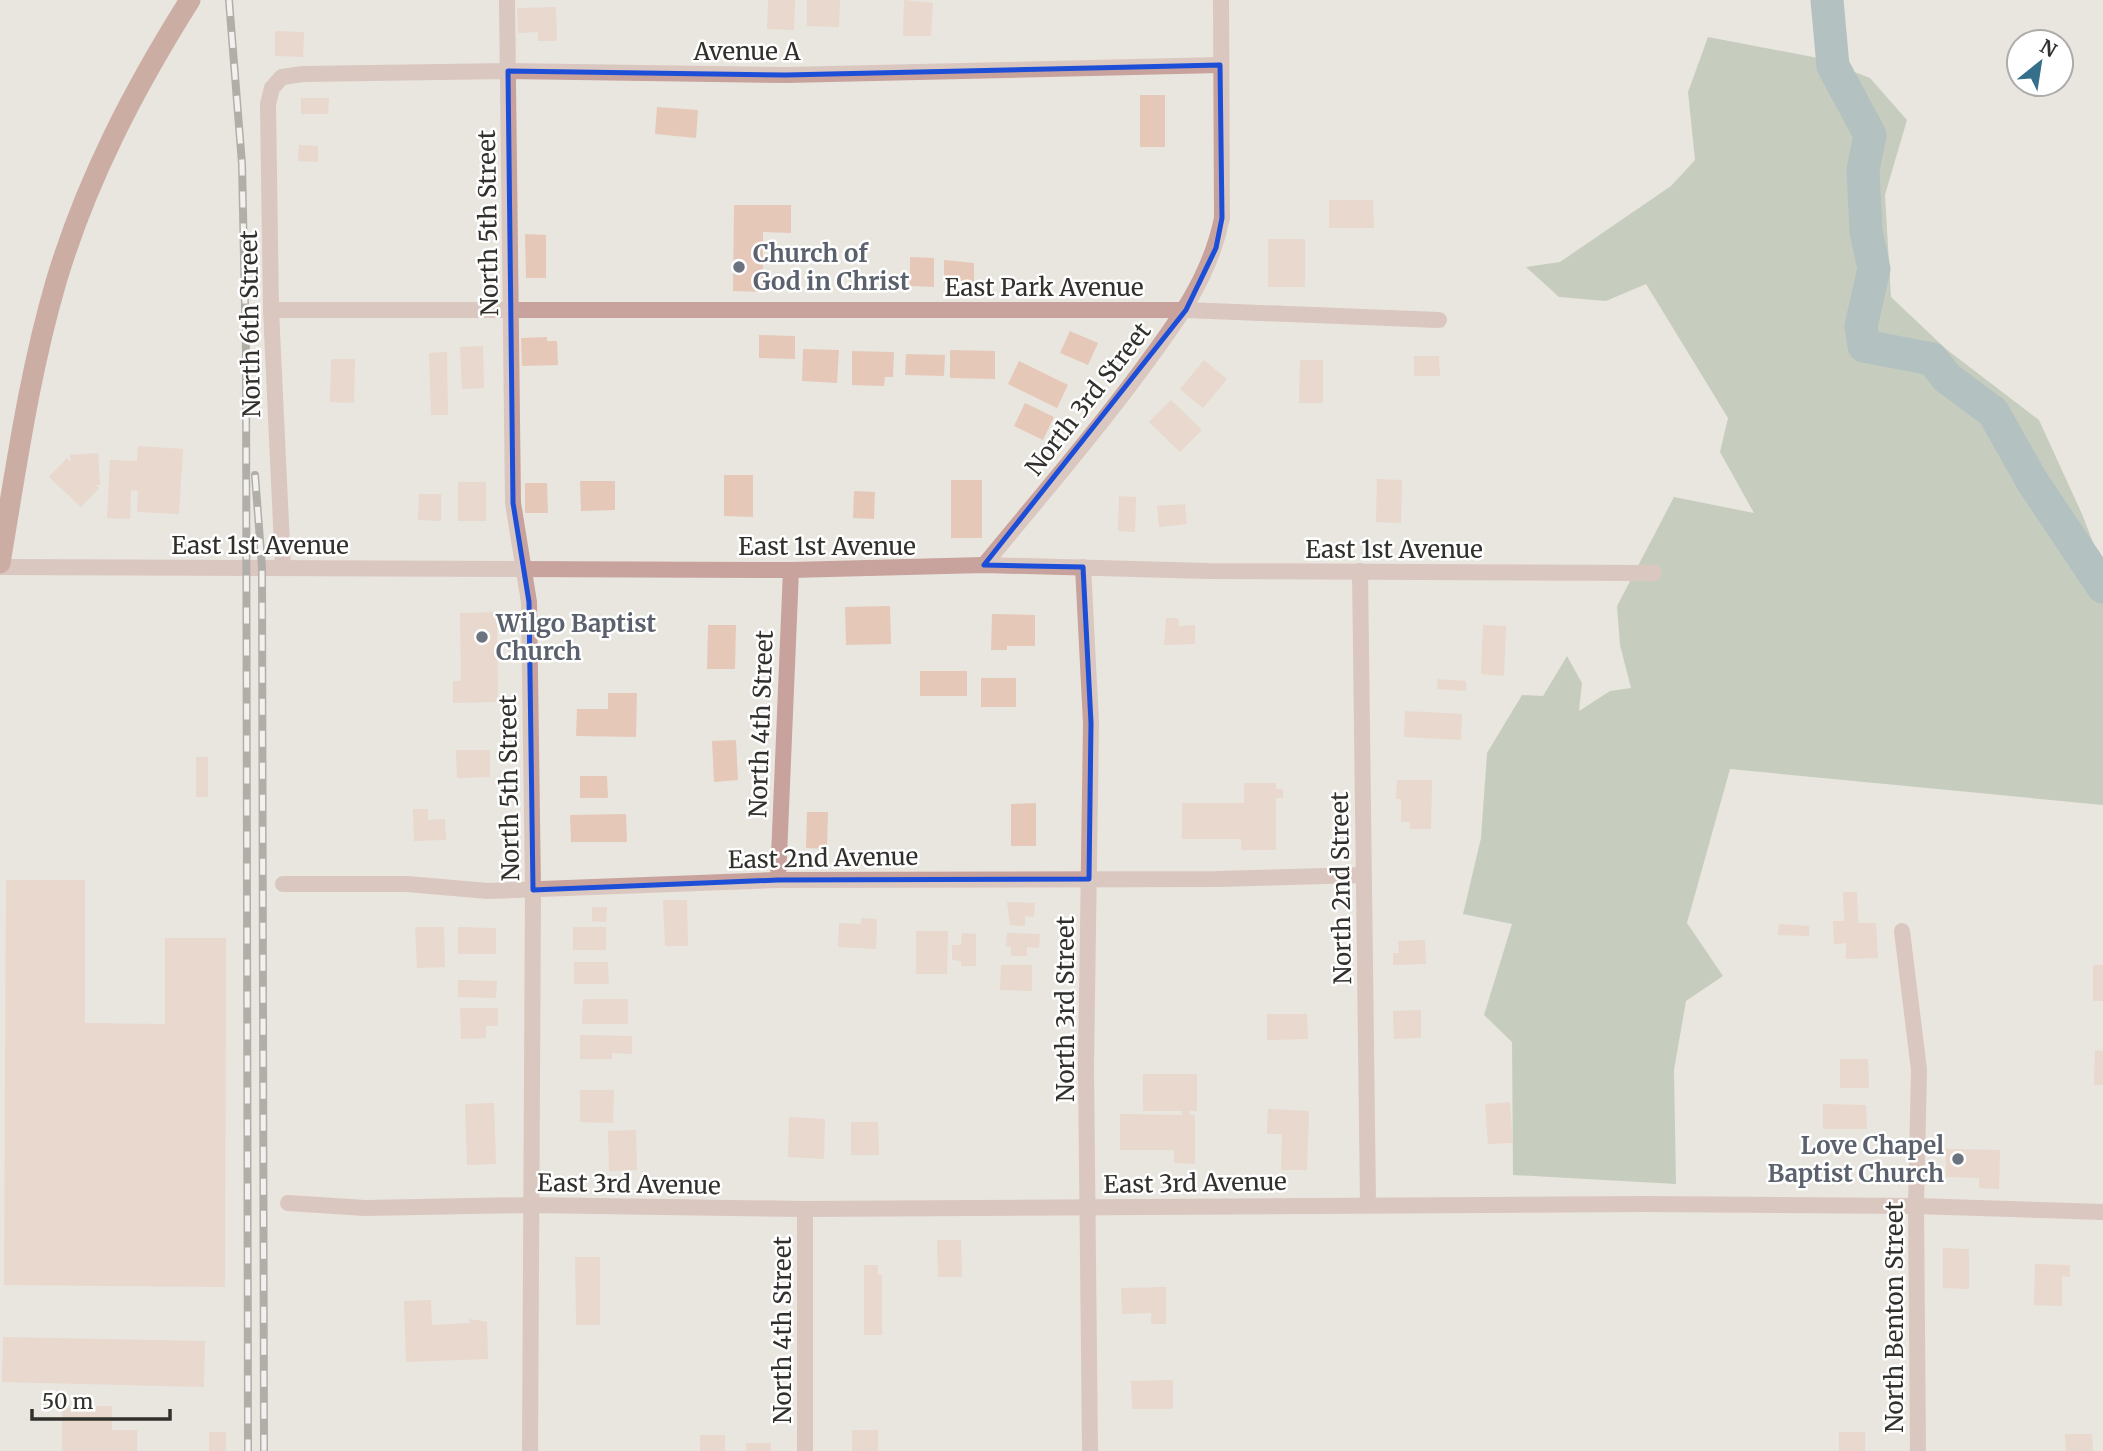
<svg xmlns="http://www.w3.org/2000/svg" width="2103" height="1451" viewBox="0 0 2103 1451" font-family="Merriweather,serif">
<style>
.forest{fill:#9cb098}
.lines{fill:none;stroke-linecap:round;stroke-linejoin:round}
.river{stroke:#71949d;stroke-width:33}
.building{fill:#e6c8b8}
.minor{stroke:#c8a29c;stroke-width:16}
.primary{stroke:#a9685e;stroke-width:21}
.rail-casing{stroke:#6e6c68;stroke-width:8}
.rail{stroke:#fff;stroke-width:5;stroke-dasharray:16;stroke-linecap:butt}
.marked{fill:none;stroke:#1d4ed8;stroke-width:5;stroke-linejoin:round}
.worship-dot{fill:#6b7280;stroke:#fff;stroke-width:2.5}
.labels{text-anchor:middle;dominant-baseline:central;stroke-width:5;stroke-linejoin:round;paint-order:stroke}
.street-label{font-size:24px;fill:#31302d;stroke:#fff}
.worship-label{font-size:24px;font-weight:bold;fill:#5b616d;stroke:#fff;text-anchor:start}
</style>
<rect width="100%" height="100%" fill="#e9e6df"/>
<!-- forest -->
<polygon class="forest" points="1708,37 1818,58 1870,78 1907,120 1885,195 1891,297 1946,349 2039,420 2082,514 2103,568 2103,805 1730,769 1687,923 1723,976 1686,1001 1674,1070 1676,1184 1513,1175 1512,1042 1484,1015 1512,924 1463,914 1481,838 1487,753 1522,695 1543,696 1567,656 1582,683 1579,711 1610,691 1631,688 1620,645 1617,606 1674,497 1754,513 1720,452 1728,418 1646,284 1606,301 1559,297 1526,267 1560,262 1671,186 1695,160 1688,92"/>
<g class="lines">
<!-- river -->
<polyline class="river" points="1827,0 1833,66 1870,135 1863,170 1866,231 1874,269 1861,326 1864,346 1932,359 1947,378 1993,412 2032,481 2103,587"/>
</g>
<!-- building -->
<g class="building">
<polygon points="768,0 795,0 794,30 767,29"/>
<polygon points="807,0 840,0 839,27 807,26"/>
<polygon points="904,0 933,3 931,36 903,36"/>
<polygon points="556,7 557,41 538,41 538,32 518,33 517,8"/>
<polygon points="275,31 304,32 303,57 275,56"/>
<rect x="1140" y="95" width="25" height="52"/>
<polygon points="301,98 329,98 328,114 301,114"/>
<polygon points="657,107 698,110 696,138 655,134"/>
<polygon points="299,145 318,146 318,162 298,161"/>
<polygon points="1329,200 1373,200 1374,228 1329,228"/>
<polygon points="734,205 791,205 791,233 763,232 763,292 733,291"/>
<polygon points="525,234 546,235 546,278 526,278"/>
<rect x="1268" y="239" width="37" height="48"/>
<polygon points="910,257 934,258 934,287 910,286"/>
<polygon points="944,260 974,263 974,283 944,283"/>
<polygon points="1070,331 1098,343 1088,365 1060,353"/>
<polygon points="759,335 795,336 795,359 759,358"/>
<polygon points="547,337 547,341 557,341 558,365 522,366 521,338"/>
<polygon points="483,346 484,388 462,389 460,347"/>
<polygon points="803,349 839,350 837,383 802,381"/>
<polygon points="950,350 995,351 995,379 950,378"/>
<polygon points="852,351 894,352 893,377 885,377 884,386 852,385"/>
<polygon points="447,352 448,415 431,415 429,353"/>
<polygon points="906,354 945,355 944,376 905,375"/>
<polygon points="1414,356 1439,356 1440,376 1414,376"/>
<polygon points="331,359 355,359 354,403 330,402"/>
<polygon points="1204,360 1227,379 1203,408 1180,389"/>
<polygon points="1300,360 1323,360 1323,403 1299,403"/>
<polygon points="1019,361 1068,385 1057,408 1008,384"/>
<polygon points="1171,400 1202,430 1180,452 1149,422"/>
<polygon points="1025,403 1054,417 1043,440 1014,426"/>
<polygon points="138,446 183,449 179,514 137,512 138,491 131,490 130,519 107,518 110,460 137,461"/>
<polygon points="98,453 100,485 95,485 99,488 81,507 49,477 67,458 71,462 70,455"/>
<polygon points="724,475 753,475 753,517 724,516"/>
<polygon points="1377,479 1402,480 1401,523 1376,522"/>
<rect x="951" y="480" width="31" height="58"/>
<polygon points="580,481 615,481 615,510 581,511"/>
<rect x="458" y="482" width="28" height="39"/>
<polygon points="525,483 547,483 548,513 525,513"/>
<polygon points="854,491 875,492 874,519 853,518"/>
<polygon points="419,494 441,494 441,521 418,520"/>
<polygon points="1119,496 1136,497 1135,532 1118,531"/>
<polygon points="1185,504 1187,524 1159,527 1157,506"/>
<polygon points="890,606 891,644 846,645 845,607"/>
<polygon points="497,612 498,702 453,703 453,681 461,681 460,613"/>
<polygon points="992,614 1035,615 1035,646 1007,646 1007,650 991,650"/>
<polygon points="1166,618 1178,618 1179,626 1195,625 1195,644 1164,645"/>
<polygon points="708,625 736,625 735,669 707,669"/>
<polygon points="1483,625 1506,626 1504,676 1481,674"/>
<rect x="920" y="671" width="47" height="25"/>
<rect x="981" y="678" width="35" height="29"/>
<polygon points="1438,679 1466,681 1466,691 1437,689"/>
<polygon points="608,693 637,693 636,737 576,736 577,709 608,709"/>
<polygon points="1405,711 1462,714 1461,740 1404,737"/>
<polygon points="736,740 738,780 714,782 712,741"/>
<polygon points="456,750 490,750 490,777 457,778"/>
<rect x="196" y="757" width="12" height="40"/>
<polygon points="580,776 607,776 608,798 580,798"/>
<polygon points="1397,780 1432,780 1431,829 1410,829 1410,822 1401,822 1401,799 1396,799"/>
<polygon points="1244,783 1276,783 1276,789 1283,789 1283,798 1276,798 1276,850 1241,850 1241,839 1182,839 1182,803 1244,803"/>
<polygon points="1036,803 1036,846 1011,846 1011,804"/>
<polygon points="413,809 428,809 428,820 445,819 446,840 414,841"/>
<polygon points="807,812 828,812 827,849 806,848"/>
<polygon points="626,814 627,842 571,842 570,815"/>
<polygon points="6,880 85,880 85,1023 165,1024 165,938 226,938 225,1287 4,1285"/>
<polygon points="1843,892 1857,892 1858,923 1876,923 1878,958 1846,959 1846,943 1834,944 1833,921 1844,921"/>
<polygon points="663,900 687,900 688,946 665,946"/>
<polygon points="1007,902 1035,903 1034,917 1025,916 1025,926 1010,925"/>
<polygon points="592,907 607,907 606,922 592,921"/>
<polygon points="861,918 877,919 876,949 838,947 839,923 861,924"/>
<polygon points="1779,924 1809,926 1809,936 1778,935"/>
<polygon points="415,927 444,927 445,967 417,968"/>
<polygon points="458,927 496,928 496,954 458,954"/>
<rect x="573" y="927" width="33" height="23"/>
<polygon points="916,931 948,931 947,974 916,974"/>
<polygon points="962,933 976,934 976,966 961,966 961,961 952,960 952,945 961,945"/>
<polygon points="1007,933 1040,934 1039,948 1027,947 1027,956 1011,956 1011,947 1006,947"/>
<polygon points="1425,940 1426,964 1393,965 1393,953 1399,953 1398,941"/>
<polygon points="574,962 608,962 609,984 574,984"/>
<polygon points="1001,965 1032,965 1032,991 1000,990"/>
<rect x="2093" y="965" width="10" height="36"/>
<polygon points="458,980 497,981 496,998 458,997"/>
<polygon points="583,999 628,999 628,1024 582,1024"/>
<polygon points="460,1008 498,1008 498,1026 486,1026 486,1038 461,1039"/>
<polygon points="1421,1010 1421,1038 1394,1039 1393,1011"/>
<polygon points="1267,1014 1307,1014 1308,1039 1267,1040"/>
<polygon points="580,1035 632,1036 632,1054 612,1053 612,1059 580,1059"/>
<polygon points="2095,1050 2103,1051 2103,1085 2094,1085"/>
<polygon points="1840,1059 1868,1059 1869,1088 1840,1088"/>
<polygon points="1143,1074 1197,1074 1197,1111 1190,1111 1190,1115 1195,1115 1195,1164 1174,1163 1174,1150 1120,1150 1120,1114 1182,1115 1182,1111 1143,1111"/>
<polygon points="580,1090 614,1090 613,1123 580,1122"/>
<polygon points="1510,1102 1513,1143 1488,1144 1485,1104"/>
<polygon points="494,1103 496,1164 467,1165 465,1104"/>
<polygon points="1823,1104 1866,1105 1867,1129 1823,1129"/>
<polygon points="1268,1109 1309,1111 1307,1170 1281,1170 1282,1134 1267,1134"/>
<polygon points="789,1117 825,1119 824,1159 788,1157"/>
<polygon points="851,1122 878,1122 879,1155 851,1155"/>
<polygon points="636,1130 637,1170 609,1171 608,1131"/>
<polygon points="1946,1149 2000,1150 1999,1189 1979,1188 1979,1178 1946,1177"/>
<polygon points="937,1240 961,1240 962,1277 938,1277"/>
<polygon points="1943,1248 1969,1249 1969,1289 1943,1288"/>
<polygon points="575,1257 600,1257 600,1325 576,1325"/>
<polygon points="2035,1264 2070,1265 2070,1277 2062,1276 2062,1306 2034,1305"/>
<polygon points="864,1265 878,1265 878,1275 882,1275 882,1335 864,1335"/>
<polygon points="1166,1287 1166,1324 1151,1324 1151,1313 1122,1314 1121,1288"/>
<polygon points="431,1300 432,1325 470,1323 470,1319 487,1322 488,1359 406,1362 404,1301"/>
<polygon points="3,1337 205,1341 204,1387 2,1382"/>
<polygon points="1173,1380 1173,1409 1132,1409 1131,1381"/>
<polygon points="62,1406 112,1406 112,1430 137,1430 137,1451 62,1451"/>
<rect x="852" y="1430" width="26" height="21"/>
<rect x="209" y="1432" width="17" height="19"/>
<rect x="1839" y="1432" width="26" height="19"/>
<polygon points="2065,1434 2092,1434 2093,1451 2066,1451"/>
<rect x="700" y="1435" width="25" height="16"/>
<rect x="746" y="1443" width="25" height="8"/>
</g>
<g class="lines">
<!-- minor -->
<g class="minor">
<polyline points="507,0 513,503 529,602 533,890 530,1451"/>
<polyline points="271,310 1186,310 1439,320"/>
<path d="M 984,565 C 1034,504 1086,444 1133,381 C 1171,330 1209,282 1222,218 L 1221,0"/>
<polyline points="0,567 791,570 984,565 1208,571 1654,573"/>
<polyline points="283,567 271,310 268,104 272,88 282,77 303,74 508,71 786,75 1220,65"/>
<polyline points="1083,567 1091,723 1086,1067 1090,1451"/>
<polyline points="1360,571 1368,1204"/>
<polyline points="778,880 791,570"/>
<polyline points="283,884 407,884 488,891 778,880 1217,879 1363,875"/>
<polyline points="1902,931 1919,1070 1916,1206 1918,1451"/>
<polyline points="288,1203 365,1208 530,1205 805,1209 1644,1204 1916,1206 2103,1212"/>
<polyline points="805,1209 805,1451"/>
</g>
<!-- primary -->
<path class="primary" d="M 0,563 C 16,469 29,374 56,282 C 86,181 134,89 190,0"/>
<defs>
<g id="rail">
<polyline points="229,0 242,164 246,353 248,1451"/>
<polyline points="255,475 262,567 264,1451"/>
</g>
</defs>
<!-- rail casing -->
<use href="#rail" class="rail-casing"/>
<!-- rail -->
<use href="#rail" class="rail"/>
</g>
<!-- marked area -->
<path d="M0 0H2103V1451H0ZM 1220,65 L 1222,218 L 1216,248 L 1186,310 L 984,565 L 1083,567 L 1091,723 L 1089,879 L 778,880 L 533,890 L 529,602 L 513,503 L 508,71 L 786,75 Z" fill="#e9e6df" fill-opacity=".55" fill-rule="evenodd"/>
<path class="marked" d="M 1220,65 L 1222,218 L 1216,248 L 1186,310 L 984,565 L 1083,567 L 1091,723 L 1089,879 L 778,880 L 533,890 L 529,602 L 513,503 L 508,71 L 786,75 Z"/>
<!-- markers -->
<g class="worship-dot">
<circle cx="739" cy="267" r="7"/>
<circle cx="482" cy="637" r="7"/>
<circle cx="1958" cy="1159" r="7"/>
</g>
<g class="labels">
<!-- street labels -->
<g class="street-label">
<text x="747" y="51">Avenue A</text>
<text transform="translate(488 223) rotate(-91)">North 5th Street</text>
<text x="1044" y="287">East Park Avenue</text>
<text transform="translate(250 324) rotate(-91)">North 6th Street</text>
<text transform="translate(1088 399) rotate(-52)">North 3rd Street</text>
<text x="260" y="545">East 1st Avenue</text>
<text x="827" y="546">East 1st Avenue</text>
<text x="1394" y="549">East 1st Avenue</text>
<text transform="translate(761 724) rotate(-88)">North 4th Street</text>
<text transform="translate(509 788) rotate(-91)">North 5th Street</text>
<text transform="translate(823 858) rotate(-1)">East 2nd Avenue</text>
<text transform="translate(1341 888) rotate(-91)">North 2nd Street</text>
<text transform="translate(1065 1009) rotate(-90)">North 3rd Street</text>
<text transform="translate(1195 1183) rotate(-1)">East 3rd Avenue</text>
<text transform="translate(629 1184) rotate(1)">East 3rd Avenue</text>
<text transform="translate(1894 1317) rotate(-90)">North Benton Street</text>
<text transform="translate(782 1330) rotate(-90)">North 4th Street</text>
</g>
<!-- worship labels -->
<g class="worship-label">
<text x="753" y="253">Church of<tspan x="753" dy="28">God in Christ</tspan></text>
<text x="496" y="623">Wilgo Baptist<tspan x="496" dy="28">Church</tspan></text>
<text x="1944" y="1145" text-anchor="end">Love Chapel<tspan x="1944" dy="28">Baptist Church</tspan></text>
</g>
</g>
<!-- north arrow -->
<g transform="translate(2040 63) rotate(30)"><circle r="33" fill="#ffffff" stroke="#adacab" stroke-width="2"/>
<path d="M0-5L12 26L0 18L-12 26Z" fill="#366f89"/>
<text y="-10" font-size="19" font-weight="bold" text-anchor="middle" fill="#31302d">N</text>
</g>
<!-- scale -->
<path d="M32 1409v10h138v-10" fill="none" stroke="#31302d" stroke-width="3.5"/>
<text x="42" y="1409" font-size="21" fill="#31302d" stroke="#ffffff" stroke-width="5" paint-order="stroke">50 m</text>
</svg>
